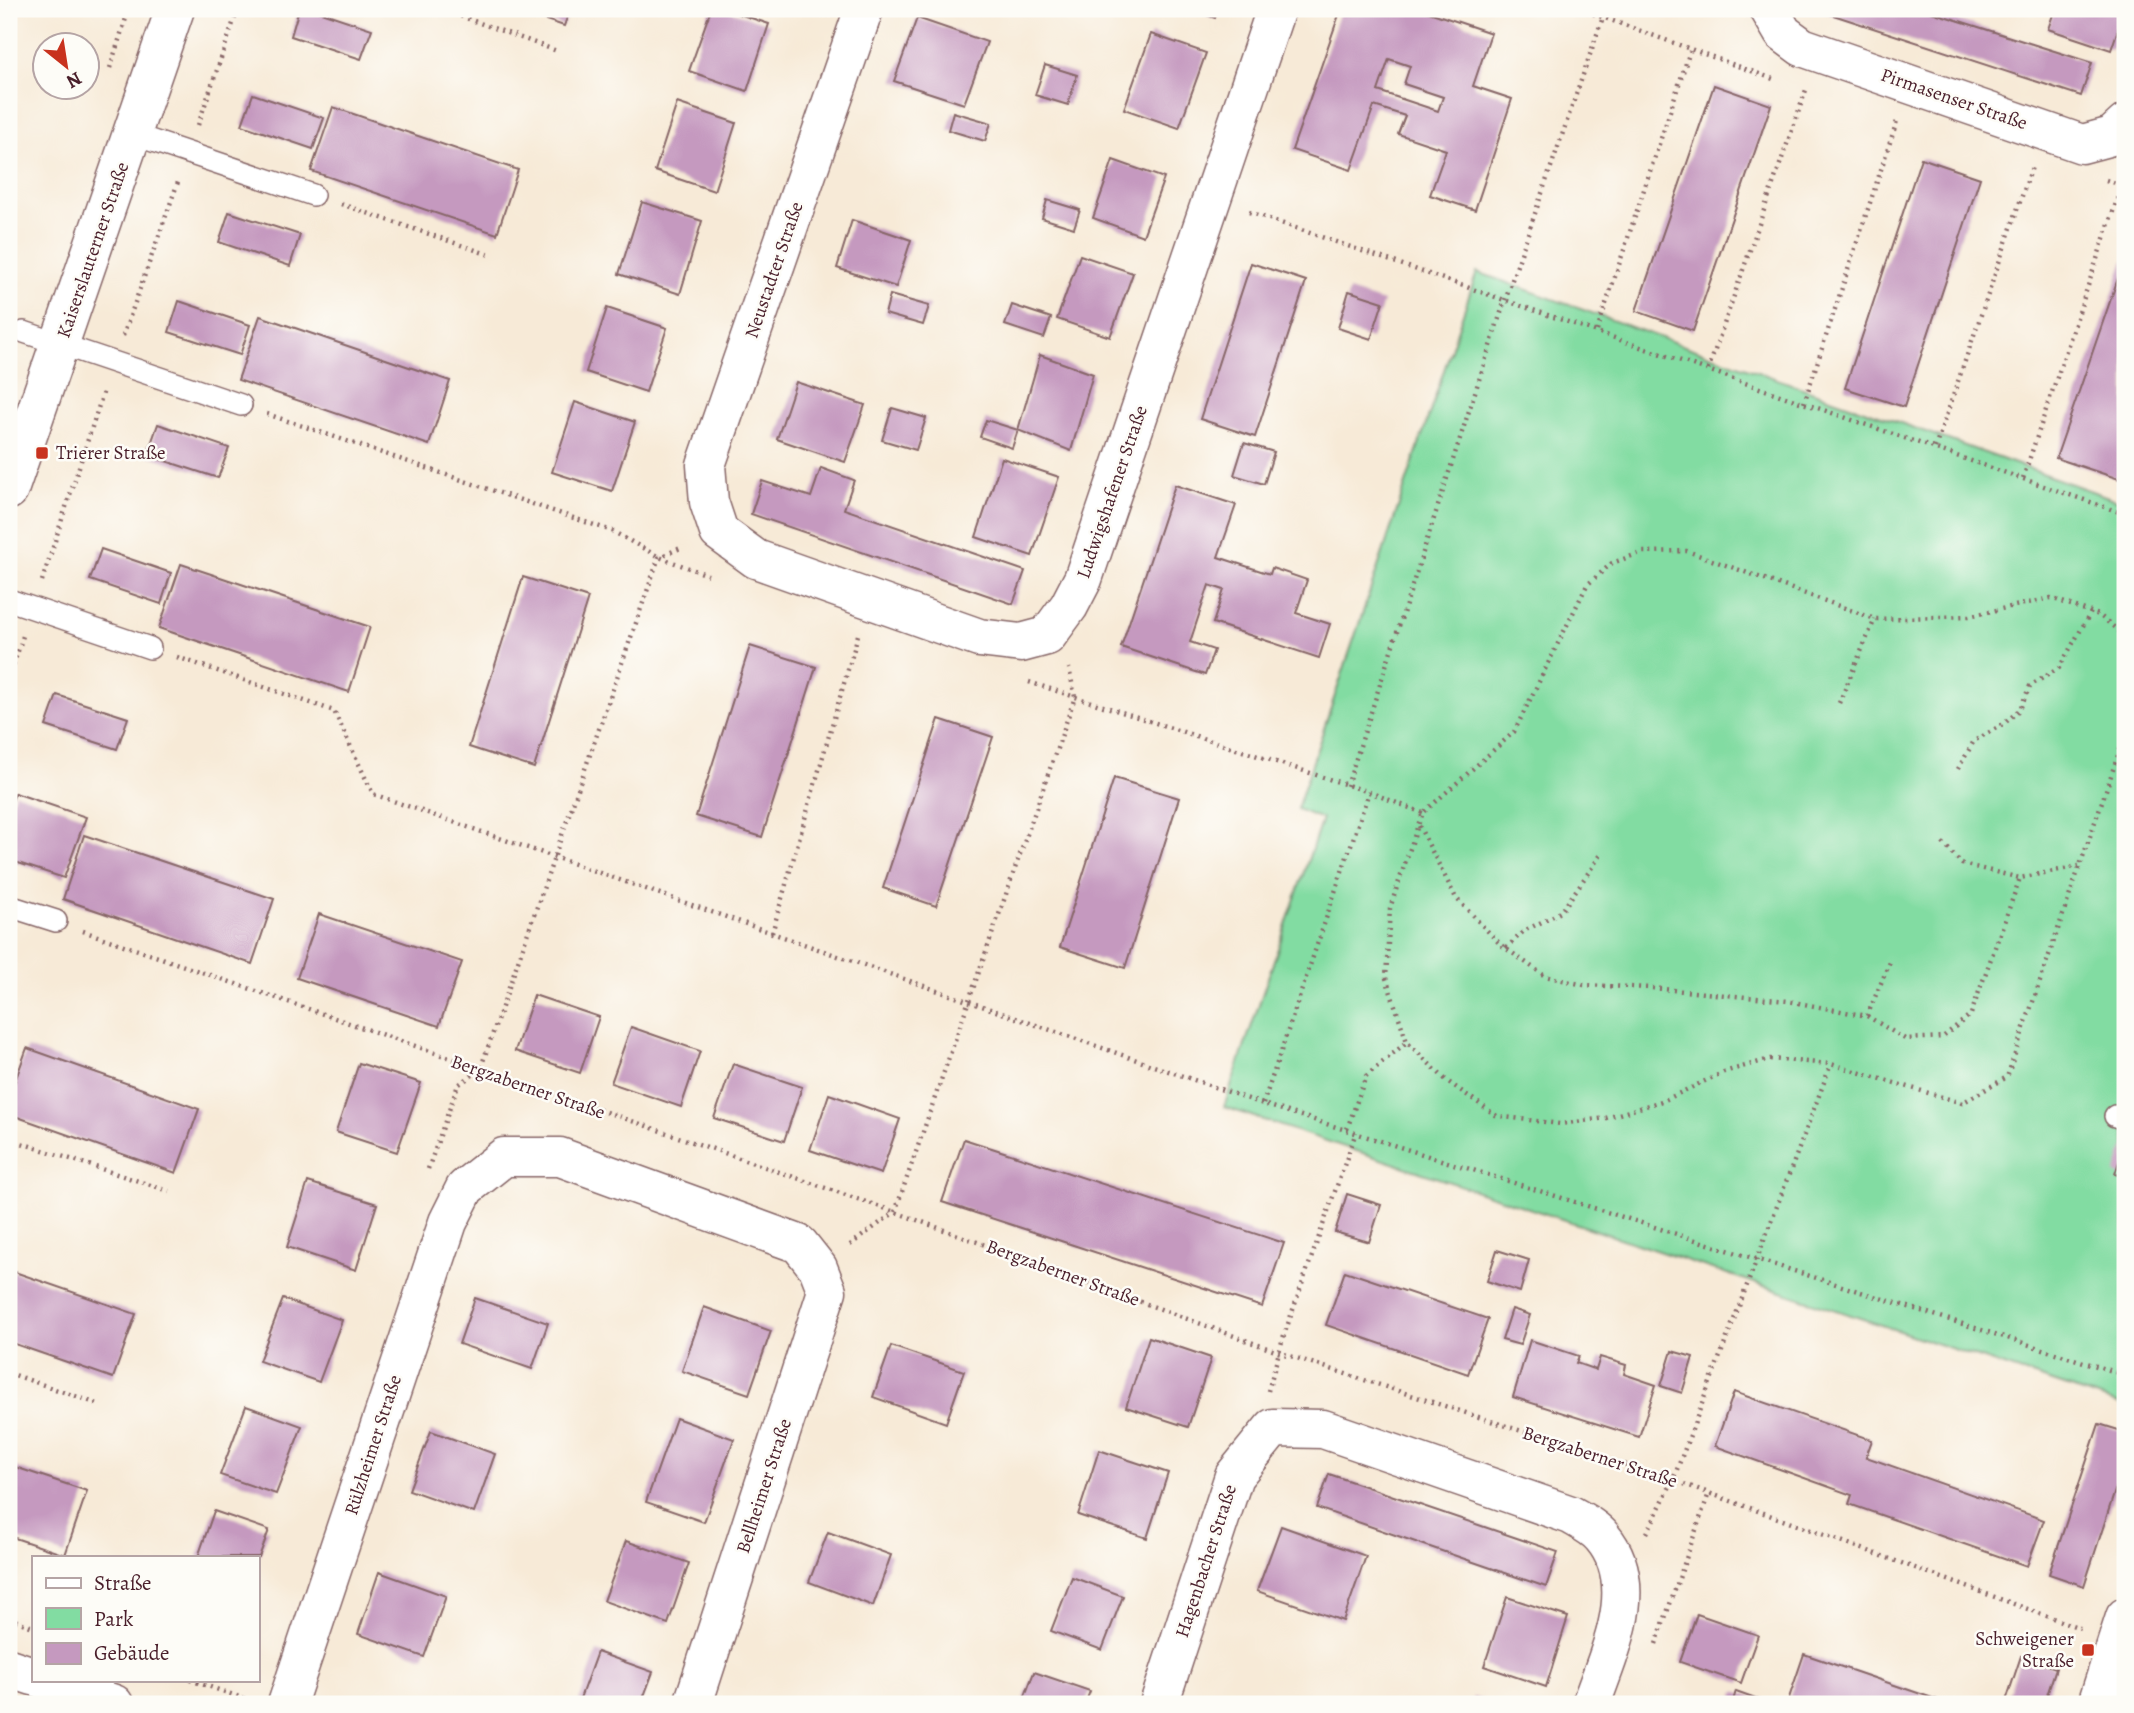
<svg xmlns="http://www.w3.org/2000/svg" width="2134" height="1713" viewBox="0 0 2134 1713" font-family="Alegreya,serif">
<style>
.green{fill:#82dca2;stroke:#667e66;stroke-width:2}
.building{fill:#c599bf;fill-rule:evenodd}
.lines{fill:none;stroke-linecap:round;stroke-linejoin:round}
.service-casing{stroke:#876667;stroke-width:24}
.minor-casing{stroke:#876667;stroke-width:41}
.tertiary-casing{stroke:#876667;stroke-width:41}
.secondary-casing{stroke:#876667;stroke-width:41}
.path{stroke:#876667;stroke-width:4.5;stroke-dasharray:2 5;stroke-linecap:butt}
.service{stroke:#fff;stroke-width:21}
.minor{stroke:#fff;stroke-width:38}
.tertiary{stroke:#fff;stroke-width:38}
.secondary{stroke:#fff;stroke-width:38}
.poi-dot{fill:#c8321e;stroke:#fdfcf7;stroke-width:2.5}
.labels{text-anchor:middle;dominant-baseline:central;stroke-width:5;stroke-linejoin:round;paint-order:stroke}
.street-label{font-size:19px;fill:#4a1f2b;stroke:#fdfcf7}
.poi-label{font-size:19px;fill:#4a1f2b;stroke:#fdfcf7;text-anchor:start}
</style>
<rect width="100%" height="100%" fill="#fdfcf7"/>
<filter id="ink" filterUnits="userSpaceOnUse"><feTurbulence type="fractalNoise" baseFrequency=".0143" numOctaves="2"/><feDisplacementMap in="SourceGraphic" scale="14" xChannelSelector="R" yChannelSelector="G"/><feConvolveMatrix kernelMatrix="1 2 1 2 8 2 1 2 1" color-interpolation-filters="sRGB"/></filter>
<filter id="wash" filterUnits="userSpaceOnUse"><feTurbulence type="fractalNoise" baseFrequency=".00686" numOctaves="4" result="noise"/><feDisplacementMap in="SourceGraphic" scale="28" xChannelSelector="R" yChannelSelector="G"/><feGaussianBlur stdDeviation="1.57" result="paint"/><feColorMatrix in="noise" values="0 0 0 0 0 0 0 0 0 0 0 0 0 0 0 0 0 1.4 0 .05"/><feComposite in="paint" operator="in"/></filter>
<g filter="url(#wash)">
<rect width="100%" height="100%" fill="#f7ead7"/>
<!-- green -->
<polygon class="green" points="1477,272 2125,503 2125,1406 1224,1107 1322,819 1297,809"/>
<g id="blocks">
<!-- building -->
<g class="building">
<polygon points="299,9 312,9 372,29 361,59 291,36"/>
<polygon points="513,9 570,9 564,26"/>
<polygon points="711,9 724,9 769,24 747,91 689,71"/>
<polygon points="1190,9 1218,9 1215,18"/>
<path d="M 1341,9 L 1420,9 L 1491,33 L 1473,86 L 1512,99 L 1475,210 L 1430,195 L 1446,150 L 1398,134 L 1405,116 L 1374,106 L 1351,170 L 1292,150 ZM 1389,59 L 1410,66 L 1404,84 L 1443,97 L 1438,111 L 1378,91 Z"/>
<polygon points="1821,9 1922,9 2092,63 2081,96 1821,11"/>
<polygon points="2055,9 2125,9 2111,50 2048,29"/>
<polygon points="917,18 987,42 964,104 894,81"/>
<polygon points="1151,34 1206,53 1179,128 1124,109"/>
<polygon points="1045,65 1077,75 1068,105 1035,95"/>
<polygon points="1714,85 1771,105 1693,331 1636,311"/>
<polygon points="253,94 324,118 313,149 242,125"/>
<polygon points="677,103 736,123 714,191 655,171"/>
<polygon points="333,107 518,170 497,234 311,171"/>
<polygon points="953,112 991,123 985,141 948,130"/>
<polygon points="1921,158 1980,178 1904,407 1845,388"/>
<polygon points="1113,160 1164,178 1143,236 1093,218"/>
<polygon points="1047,200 1080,210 1074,228 1042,218"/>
<polygon points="642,202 702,221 680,294 619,274"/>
<polygon points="229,212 300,235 290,266 219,242"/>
<polygon points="852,220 911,240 896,287 837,268"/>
<polygon points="1080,255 1133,273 1110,337 1057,319"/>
<polygon points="2125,258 2125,460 2119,479 2056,458"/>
<polygon points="1251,263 1306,281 1255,437 1200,419"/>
<polygon points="1349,291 1383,302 1371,339 1338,328"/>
<polygon points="890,295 929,306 923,325 885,314"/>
<polygon points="179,301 250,325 240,355 169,332"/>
<polygon points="1012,305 1051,318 1044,338 1005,325"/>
<polygon points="607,308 667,328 646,392 586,372"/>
<polygon points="260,316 450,381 429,445 238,380"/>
<polygon points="1040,355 1093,374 1071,451 1018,430 1012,448 980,437 986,420 1018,430"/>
<polygon points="796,382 865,405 845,462 777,439"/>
<polygon points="575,402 635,422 612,491 552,472"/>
<polygon points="892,408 926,418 916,450 882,440"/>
<polygon points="158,424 229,448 218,478 147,455"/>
<polygon points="1244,443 1274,452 1264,484 1234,475"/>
<polygon points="1002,458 1059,477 1032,556 976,537"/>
<polygon points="821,468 854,480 844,509 1025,571 1013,604 751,514 762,481 811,497"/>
<polygon points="1175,485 1236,505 1218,557 1270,574 1272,568 1307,580 1296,613 1330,624 1319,658 1213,623 1224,590 1209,585 1190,642 1214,650 1205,675 1121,647"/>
<polygon points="101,549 171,573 161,604 90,580"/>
<polygon points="181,564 370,627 349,692 159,628"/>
<polygon points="523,577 588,598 534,768 469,747"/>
<polygon points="750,646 816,667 762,837 696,816"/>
<polygon points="57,695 128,718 117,749 46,726"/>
<polygon points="939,719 993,737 936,906 883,888"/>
<polygon points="1114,778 1179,798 1125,968 1060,947"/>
<polygon points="15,793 86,817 64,878 9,860 9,810"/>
<polygon points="84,835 274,899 252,964 63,899"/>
<polygon points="319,914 462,962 439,1026 297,978"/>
<polygon points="534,995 599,1017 580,1073 515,1051"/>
<polygon points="631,1027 700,1051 681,1107 611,1083"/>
<polygon points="27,1048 199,1109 176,1173 9,1114 9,1098"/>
<polygon points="359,1063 421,1083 397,1152 336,1132"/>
<polygon points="733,1064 802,1087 784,1141 714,1118"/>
<polygon points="829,1094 900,1119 881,1174 810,1150"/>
<polygon points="964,1139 1284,1243 1262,1307 942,1202"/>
<polygon points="2125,1143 2125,1177 2115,1174"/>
<polygon points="308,1182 377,1204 356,1270 287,1247"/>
<polygon points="1347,1194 1381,1205 1369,1242 1335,1232"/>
<polygon points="1497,1250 1529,1260 1520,1292 1487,1281"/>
<polygon points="9,1270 136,1314 113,1378 9,1342"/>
<polygon points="1345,1271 1488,1319 1468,1374 1326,1325"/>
<polygon points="475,1298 548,1323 532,1369 459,1344"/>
<polygon points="283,1299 342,1320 319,1382 259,1361"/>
<polygon points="704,1307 771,1331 749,1394 682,1371"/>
<polygon points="1512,1309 1530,1315 1520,1345 1502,1340"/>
<polygon points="1149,1337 1211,1358 1188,1427 1126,1407"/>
<polygon points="1530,1340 1579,1356 1576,1363 1596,1370 1600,1357 1626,1365 1624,1374 1656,1385 1639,1437 1513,1397"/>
<polygon points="891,1346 964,1371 946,1423 873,1397"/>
<polygon points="1672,1351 1693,1357 1682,1393 1661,1386"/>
<polygon points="1734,1392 1872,1440 1866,1457 2044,1520 2027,1566 1849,1504 1852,1495 1715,1446"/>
<polygon points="246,1406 302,1426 276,1494 220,1475"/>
<polygon points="676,1418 734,1439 704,1522 646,1502"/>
<polygon points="2099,1424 2125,1432 2125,1460 2084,1586 2049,1574"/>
<polygon points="431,1431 495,1454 474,1513 409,1490"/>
<polygon points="1099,1450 1168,1473 1147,1538 1078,1515"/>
<polygon points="9,1465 87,1491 65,1555 9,1536"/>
<polygon points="1329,1474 1558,1552 1546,1587 1317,1508"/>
<polygon points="214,1511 269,1530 259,1557 198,1557"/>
<polygon points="1281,1526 1366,1556 1343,1621 1257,1591"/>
<polygon points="828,1532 891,1555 873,1606 809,1582"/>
<polygon points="626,1541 689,1563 668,1624 604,1601"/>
<polygon points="379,1572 446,1596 424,1657 358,1634"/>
<polygon points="1072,1577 1123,1596 1102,1650 1051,1631"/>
<polygon points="1507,1597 1568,1617 1546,1687 1484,1666"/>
<polygon points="1697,1614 1758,1635 1741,1683 1680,1662"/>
<polygon points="597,1652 653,1672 641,1704 578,1704"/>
<polygon points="1804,1654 1950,1704 1787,1704"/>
<polygon points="2021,1656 2056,1668 2044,1704 2005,1704"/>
<polygon points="1034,1672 1090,1691 1085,1704 1022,1704"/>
<polygon points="1736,1691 1767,1702 1766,1704 1732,1704"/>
<polygon points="1473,1697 1494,1704 1471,1704"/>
</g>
</g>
</g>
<g filter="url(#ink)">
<use href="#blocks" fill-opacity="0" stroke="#876667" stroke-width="2"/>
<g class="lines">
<defs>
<g id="service">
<polyline points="132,134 313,195"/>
<polyline points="24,332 241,405"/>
<polyline points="9,600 150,648"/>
<polyline points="9,906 56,921"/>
<polyline points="2115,1116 2125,1119"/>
</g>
<g id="minor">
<polyline points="864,9 706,465 709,502 719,532 756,559 979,638 1021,643 1047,636 1069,606 1083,579 1276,9"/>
<polyline points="1769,9 1783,33 1802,47 2082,144 2112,136 2125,124"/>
<polyline points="287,1704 448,1222 465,1188 504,1157 560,1157 799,1244 818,1268 827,1291 693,1704"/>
<path d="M 1159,1704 L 1234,1476 L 1273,1428 L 1323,1429 L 1571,1515 C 1581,1521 1595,1528 1602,1537 C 1643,1585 1609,1652 1591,1704"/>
</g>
<polyline id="tertiary" points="9,490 175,9"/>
<g id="secondary">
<polyline points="9,1668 33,1676"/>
<polyline points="43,1680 114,1704"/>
<polyline points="2097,1704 2125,1617"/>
</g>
</defs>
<!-- service casing -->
<use href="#service" class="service-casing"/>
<!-- minor casing -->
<use href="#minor" class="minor-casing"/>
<!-- tertiary casing -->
<use href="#tertiary" class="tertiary-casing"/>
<!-- secondary casing -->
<use href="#secondary" class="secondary-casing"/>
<!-- path -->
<g class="path">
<polyline points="441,9 557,51"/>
<polyline points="1580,9 1776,80"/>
<polyline points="110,68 129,9"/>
<polyline points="198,125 238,9"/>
<polyline points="2106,180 2125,186"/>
<polyline points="341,204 490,255"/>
<polyline points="1249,212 2125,514"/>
<polyline points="1597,331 1690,51"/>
<polyline points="123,336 178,182"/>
<polyline points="1708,370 1806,90"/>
<polyline points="1804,403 1897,121"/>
<polyline points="267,414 612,531 659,557 708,575"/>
<polyline points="1935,448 2032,167"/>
<polyline points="2023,478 2122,185 2120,175"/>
<polyline points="42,581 104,390"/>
<polyline points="2125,636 2099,615 2051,598 1969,616 1875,619 1687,551 1643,552 1612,563 1587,585 1514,732 1423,813 1418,825 1390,908 1386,978 1407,1042 1447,1081 1497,1116 1560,1124 1606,1118 1665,1100 1724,1072 1770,1059 1831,1064 1962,1103 2007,1077 2125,735"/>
<polyline points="177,657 334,711 373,794 1263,1104 2125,1375"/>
<polyline points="9,678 23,636"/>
<polyline points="1029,682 1369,792 1423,813"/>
<polyline points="1839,703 1875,619"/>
<polyline points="1958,769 1974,741 2005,723 2020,709 2030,686 2059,668 2091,612"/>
<polyline points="1347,786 1505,300 1603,17"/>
<polyline points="1419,826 1456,898 1501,945 1545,976 1584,985 1652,988 1788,1001 1867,1016 1905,1039 1943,1037 1971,1014 2020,878 2079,866"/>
<polyline points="1943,843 1962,864 2020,878"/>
<polyline points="83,931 895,1212 1278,1352 1673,1480 2080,1628"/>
<polyline points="772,933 858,635"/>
<polyline points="1506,948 1524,931 1561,912 1602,853"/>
<polyline points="1867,1016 1890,962"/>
<polyline points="1263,1104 1369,792"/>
<polyline points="1347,1129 1366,1076 1407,1042"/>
<polyline points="9,1139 169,1191"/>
<polyline points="428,1169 458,1085 480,1070 659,557 683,547"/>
<polyline points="850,1245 895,1212 1075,697 1069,668"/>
<polyline points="9,1373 101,1405"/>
<polyline points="1268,1391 1283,1338 1356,1132"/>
<polyline points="1647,1533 1673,1480 1831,1064"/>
<polyline points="9,1618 33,1627"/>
<polyline points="1656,1644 1709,1493"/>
<polyline points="190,1680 251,1701"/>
</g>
<!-- service -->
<use href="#service" class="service"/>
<!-- minor -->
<use href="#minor" class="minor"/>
<!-- tertiary -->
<use href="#tertiary" class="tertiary"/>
<!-- secondary -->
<use href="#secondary" class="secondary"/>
</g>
</g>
<!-- markers -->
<g class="poi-dot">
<rect x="35" y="446" width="14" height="14" rx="3.5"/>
<rect x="2081" y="1643" width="14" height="14" rx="3.5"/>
</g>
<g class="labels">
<!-- street labels -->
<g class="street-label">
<text transform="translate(1954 99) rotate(19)">Pirmasenser Straße</text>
<text transform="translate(93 250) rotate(-71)">Kaiserslauterner Straße</text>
<text transform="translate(774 270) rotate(-71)">Neustadter Straße</text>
<text transform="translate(1112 492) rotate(-71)">Ludwigshafener Straße</text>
<text transform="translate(528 1087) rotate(19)">Bergzaberner Straße</text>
<text transform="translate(1063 1273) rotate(20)">Bergzaberner Straße</text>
<text transform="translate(373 1445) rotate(-72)">Rülzheimer Straße</text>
<text transform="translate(1600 1457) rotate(18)">Bergzaberner Straße</text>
<text transform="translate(764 1486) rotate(-72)">Bellheimer Straße</text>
<text transform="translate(1206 1561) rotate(-72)">Hagenbacher Straße</text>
</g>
<!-- poi labels -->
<g class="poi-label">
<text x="56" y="453">Trierer Straße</text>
<text x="2074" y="1639" text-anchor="end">Schweigener<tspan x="2074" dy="22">Straße</tspan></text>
</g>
</g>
<!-- margin -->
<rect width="2134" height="1713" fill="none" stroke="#fdfcf7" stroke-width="35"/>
<!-- legend -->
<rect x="32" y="1556" width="228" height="126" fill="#fdfcf7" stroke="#b5a4a5" stroke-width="2"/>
<rect x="46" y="1578" width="35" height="10" fill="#ffffff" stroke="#b5a4a5" stroke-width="2"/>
<text x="94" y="1590" font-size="21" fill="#4a1f2b">Straße</text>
<rect x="46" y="1608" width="35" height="21" fill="#82dca2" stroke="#b5a4a5" stroke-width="2"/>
<text x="94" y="1626" font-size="21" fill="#4a1f2b">Park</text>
<rect x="46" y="1643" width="35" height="21" fill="#c599bf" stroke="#b5a4a5" stroke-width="2"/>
<text x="94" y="1660" font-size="21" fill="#4a1f2b">Gebäude</text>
<!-- north arrow -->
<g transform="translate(66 66) rotate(150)"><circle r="33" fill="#fdfcf7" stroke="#b5a4a5" stroke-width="2"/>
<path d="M0-5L12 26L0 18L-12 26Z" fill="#c8321e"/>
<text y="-10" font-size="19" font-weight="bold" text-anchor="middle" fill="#4a1f2b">N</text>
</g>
</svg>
